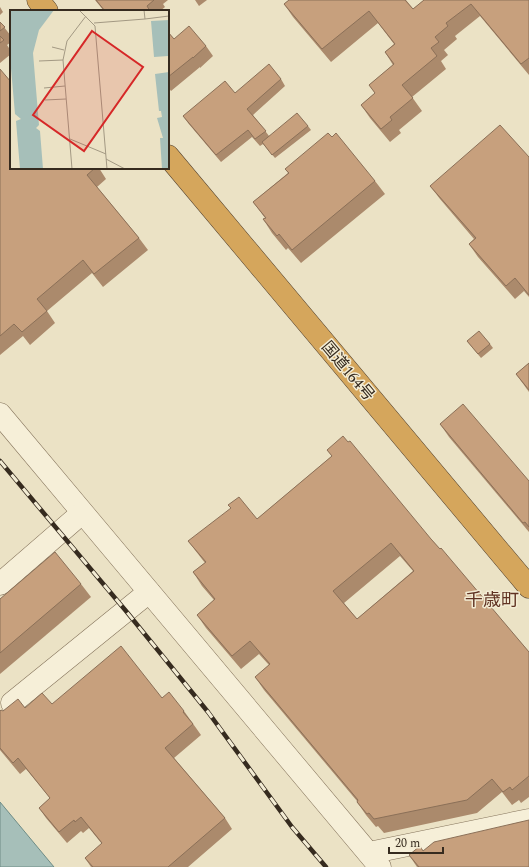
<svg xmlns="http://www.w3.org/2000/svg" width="529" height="867" viewBox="0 0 529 867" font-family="Spectral,'Noto Sans JP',serif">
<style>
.water{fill:#a6bfb9;stroke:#6e8c86}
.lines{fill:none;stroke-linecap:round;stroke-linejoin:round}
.minor-casing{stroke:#85745c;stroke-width:23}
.highway-casing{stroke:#534230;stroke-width:23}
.minor{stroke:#f6efd8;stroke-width:22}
.highway{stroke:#d5a65c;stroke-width:22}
.rail-casing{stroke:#362b1f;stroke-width:4.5}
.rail{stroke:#f3ecd4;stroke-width:3;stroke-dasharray:9;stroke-linecap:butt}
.wall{fill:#ab8a6c;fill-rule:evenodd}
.building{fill:#c7a07d;stroke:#8b7058;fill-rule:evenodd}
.labels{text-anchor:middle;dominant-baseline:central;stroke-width:3;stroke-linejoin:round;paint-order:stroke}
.street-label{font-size:16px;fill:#362b1f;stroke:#f3ecd4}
.quarter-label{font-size:18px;fill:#603222;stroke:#f3ecd4}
.inset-road{fill:none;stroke:#a39983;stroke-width:1}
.view{fill:#d62828;fill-opacity:0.15;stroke:#d62828;stroke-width:2}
.inset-edge{fill:none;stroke:#362b1f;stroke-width:2}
</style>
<rect width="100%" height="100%" fill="#ebe2c5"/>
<!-- water -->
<polygon class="water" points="0,802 54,867 0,867"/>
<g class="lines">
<defs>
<g id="minor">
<polyline points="0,414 380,867"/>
<polyline points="0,584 82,513"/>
<polyline points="12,703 149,592"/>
<polyline points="369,853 529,820"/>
</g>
<g id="highway">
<polyline points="38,0 47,11"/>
<polyline points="168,156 529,587"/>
</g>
</defs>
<!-- minor casing -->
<use href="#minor" class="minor-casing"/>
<!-- highway casing -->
<use href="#highway" class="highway-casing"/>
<!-- minor -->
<use href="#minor" class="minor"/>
<!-- highway -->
<use href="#highway" class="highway"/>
<defs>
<polyline id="rail" points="0,461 126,611 208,712 292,827 326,867"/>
</defs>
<!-- rail casing -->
<use href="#rail" class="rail-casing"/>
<!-- rail -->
<use href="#rail" class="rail"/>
</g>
<!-- wall -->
<g class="wall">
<polygon points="95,0 168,0 163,4 165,7 160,11 104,11"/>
<polygon points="195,0 207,0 199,6"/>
<polygon points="289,0 406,0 413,9 424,0 529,0 529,75 480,16 455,36 457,39 444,50 448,55 441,61 446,69 412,97 422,111 399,130 401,133 390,142 370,118 361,105 375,93 369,85 393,65 385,52 394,44 378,23 331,62 293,17 284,4"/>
<polygon points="0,7 3,12 0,15"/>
<polygon points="0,22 11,36 11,42 7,45 11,51 11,54 0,63"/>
<polygon points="168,32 174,39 206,46 213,56 200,68 200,67 171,91 168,87"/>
<polygon points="0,69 11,168 99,168 106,179 97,187 139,238 148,250 103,287 92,273 47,311 55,323 30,345 23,336 0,355"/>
<polygon points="281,79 285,86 253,115 269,136 308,126 311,130 275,158 263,144 260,146 252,137 221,162 188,123 183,116 235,93"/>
<polygon points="332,137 375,181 385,194 301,263 288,248 286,250 272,233 263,219 265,218 253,202 288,173 285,169"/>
<polygon points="529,157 529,297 524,291 515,299 478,257 469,244 474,239 440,199 430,186"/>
<polygon points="467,341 490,344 493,348 481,358"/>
<polygon points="529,363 529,392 516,374"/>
<polygon points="440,424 529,481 529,532 449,437"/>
<path d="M 327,450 L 431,539 L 529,652 L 529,797 L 521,803 L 519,800 L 512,805 L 502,792 L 477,813 L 384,833 L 378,826 L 376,827 L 366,815 L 357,802 L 357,801 L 264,690 L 255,677 L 269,665 L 259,654 L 241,669 L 206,628 L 197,615 L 214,600 L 202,586 L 193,572 L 205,563 L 188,541 L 257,519 L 332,456 ZM 400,556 L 413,571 L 357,619 L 344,603 Z"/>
<polygon points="81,584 91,597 0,674 0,599"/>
<polygon points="162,698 184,711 201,735 174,758 225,818 232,829 188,867 91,867 85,858 102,844 89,828 83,833 81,831 67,843 46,818 39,808 50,798 26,769 20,774 0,750 0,711 3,711 25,708 52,704"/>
<polygon points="423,851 529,867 417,867 409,855"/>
</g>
<!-- building -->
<g class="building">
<polygon points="96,0 154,0 147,6 150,11 105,11"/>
<polygon points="289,0 405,0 413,9 424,0 529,0 529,58 521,64 471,4 446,23 448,26 435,37 439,42 431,48 437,56 402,85 413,98 390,117 392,120 381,129 361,105 375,93 369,85 394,64 385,52 395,44 369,11 322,49 284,4"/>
<polygon points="0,22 5,27 0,31"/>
<polygon points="189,26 206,46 193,58 193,57 168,77 168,32 174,39"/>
<polygon points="0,36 4,40 0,43"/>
<polygon points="269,64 281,79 247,109 266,131 255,139 248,130 216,155 183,116 225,81 235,93"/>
<polygon points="0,69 11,82 11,168 95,168 87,175 139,238 94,274 83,260 37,299 47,311 22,332 14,324 0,336"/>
<polygon points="297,113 308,126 272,155 262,142"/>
<polygon points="500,125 529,157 529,295 515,278 506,286 469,244 476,238 430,186"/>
<polygon points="328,133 332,137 336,133 375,181 292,250 279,234 277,236 263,219 266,218 253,202 289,173 285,169"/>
<polygon points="479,331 490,344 478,354 467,341"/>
<polygon points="529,363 529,390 516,374"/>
<polygon points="463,404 529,481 529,527 525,522 523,523 440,424"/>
<path d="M 343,436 L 348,442 L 350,441 L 431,539 L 440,549 L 441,548 L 529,652 L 529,776 L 512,790 L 510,787 L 503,792 L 492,779 L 467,800 L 374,819 L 369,813 L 367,814 L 357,802 L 358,800 L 255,677 L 270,664 L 250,641 L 232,656 L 197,615 L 215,599 L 193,572 L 206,562 L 188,541 L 231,508 L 228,505 L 239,497 L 257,519 L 332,456 L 327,450 ZM 391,543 L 414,571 L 357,619 L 333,591 Z"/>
<polygon points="55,552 81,584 0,653 0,599"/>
<polygon points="121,646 162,698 169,692 184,711 183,712 193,724 165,748 225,818 168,867 93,867 85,858 102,843 81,817 75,822 74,820 59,832 39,808 50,798 18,758 13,763 0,748 0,711 1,710 3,711 18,699 25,708 42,693 52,704"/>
<polygon points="529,820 529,867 419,867 409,855 420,846 423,851 434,842"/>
</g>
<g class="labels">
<!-- street labels -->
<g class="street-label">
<text transform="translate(348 371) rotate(50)">国道164号</text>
</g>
<!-- quarter labels -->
<g class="quarter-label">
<text x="492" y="600">千歳町</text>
</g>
</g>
<!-- overview -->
<g transform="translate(10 10)">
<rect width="159" height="159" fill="#ebe2c5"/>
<path d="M 0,0 L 44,0 L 29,20 L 23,43 L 29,115 L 26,118 L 30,121 L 33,159 L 10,159 L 6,111 L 11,109 L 5,104 L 0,47 ZM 159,10 L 159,59 L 158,46 L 144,47 L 141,11 ZM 159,62 L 159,159 L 152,159 L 150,128 L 153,128 L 147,108 L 152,107 L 151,101 L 149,101 L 145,64 Z" fill="#a6bfb9"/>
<path class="inset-road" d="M 69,0 L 85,16 L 97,159M 135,9 L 159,6M 84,13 L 135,9 L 134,0M 42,37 L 54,40M 29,51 L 53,50M 34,78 L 55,76M 35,90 L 56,89M 60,129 L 96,144M 96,149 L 115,159M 62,159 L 53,50 L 57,31 L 76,6"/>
<path class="view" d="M 82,21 L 133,57 L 74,141 L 23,105 Z"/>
<rect width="159" height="159" class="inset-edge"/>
</g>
<!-- scale -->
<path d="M389 847v6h54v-6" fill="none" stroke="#362b1f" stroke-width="2"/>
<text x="395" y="847" font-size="12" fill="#362b1f" stroke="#f3ecd4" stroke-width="3" paint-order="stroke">20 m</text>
</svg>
